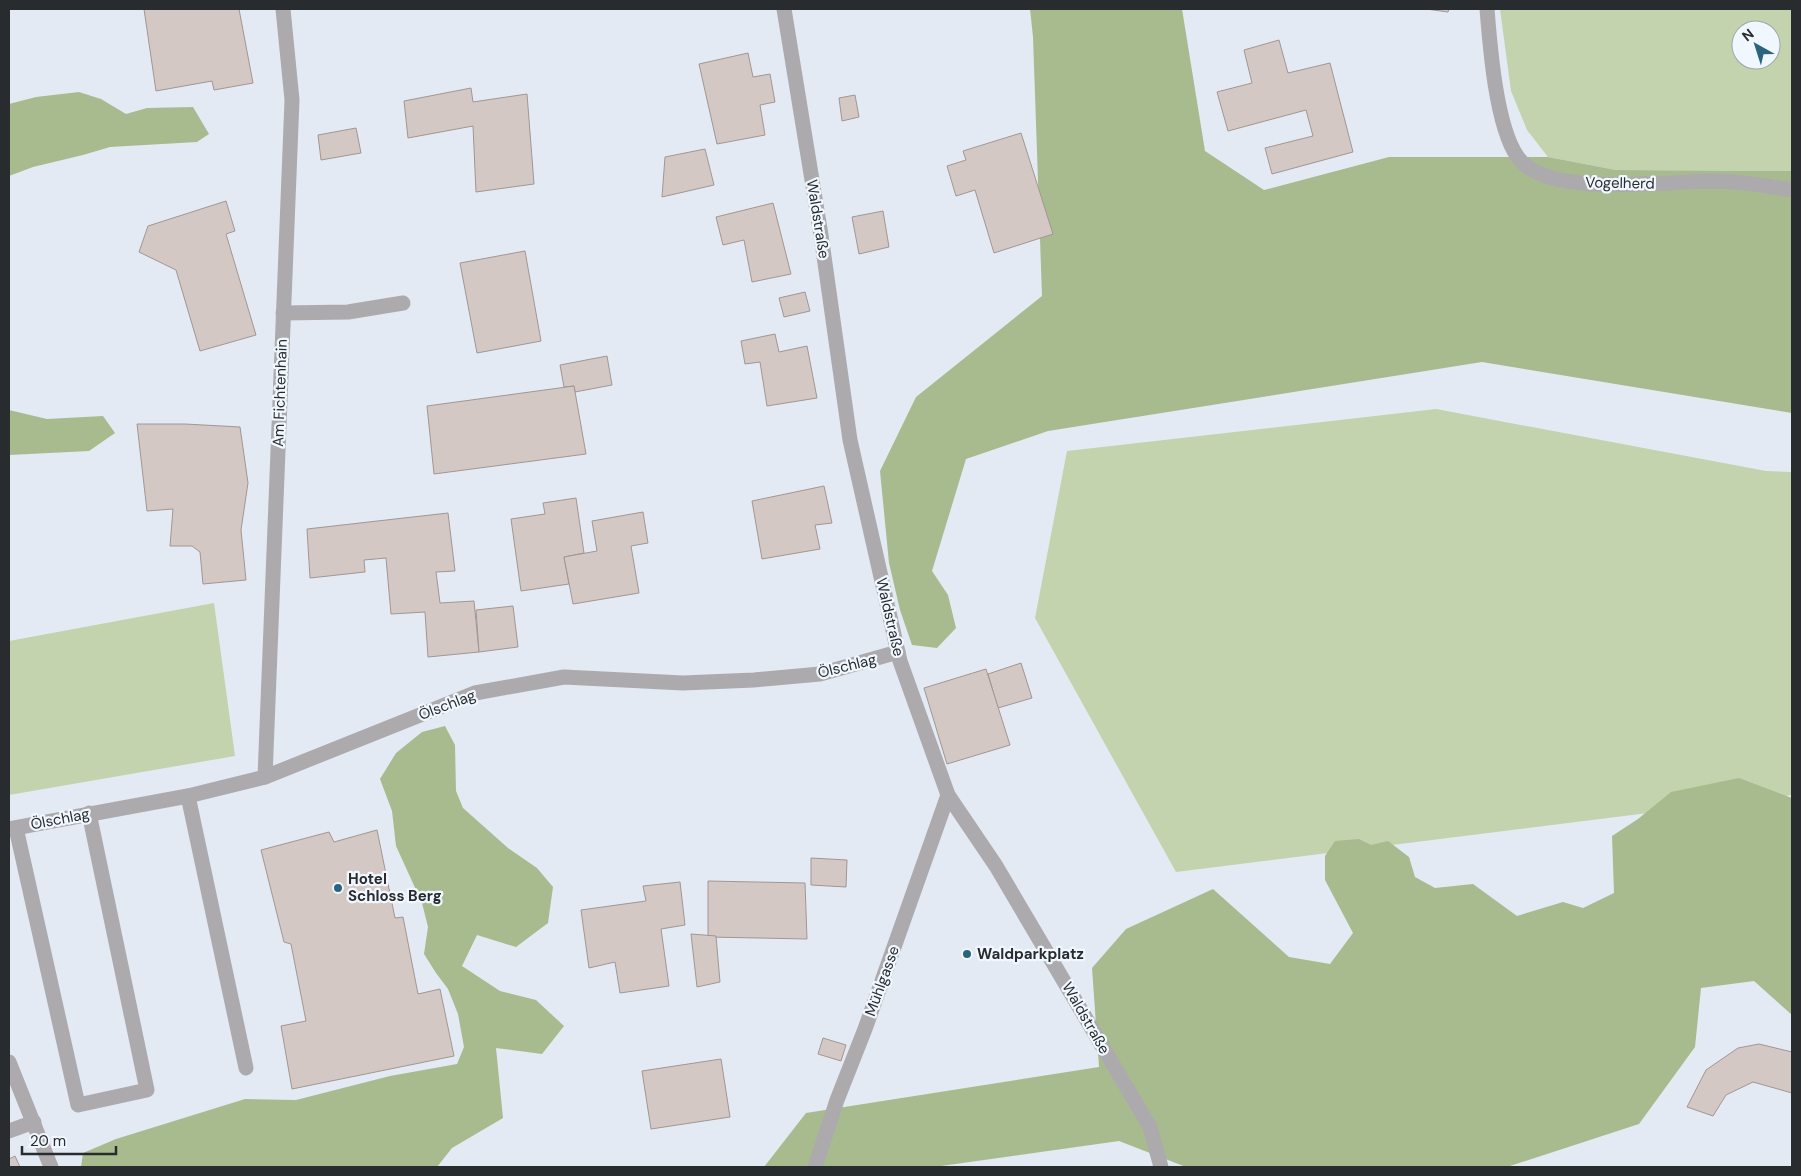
<svg xmlns="http://www.w3.org/2000/svg" width="1801" height="1176" viewBox="0 0 1801 1176" font-family="'DM Sans',sans-serif">
<style>
.green{fill:#c2d3ae;fill-rule:evenodd}
.forest{fill:#a7bb8f}
.building{fill:#d4c8c4;stroke:#a19693}
.lines{fill:none;stroke-linecap:round;stroke-linejoin:round}
.lane{stroke:#adaaae;stroke-width:15}
.street{stroke:#adaaae;stroke-width:15}
.poi-dot{fill:#2b647e;stroke:#f1f7fe;stroke-width:2}
.labels{text-anchor:middle;dominant-baseline:central;stroke-width:4.5;stroke-linejoin:round;paint-order:stroke}
.street-label{font-size:15px;fill:#292c2f;stroke:#f1f7fe}
.poi-label{font-size:15px;font-weight:bold;fill:#292c2f;stroke:#f1f7fe;text-anchor:start}
</style>
<rect width="100%" height="100%" fill="#e3eaf3"/>
<!-- green -->
<g class="green">
<path d="M 1500,9 L 1792,9 L 1792,171 L 1616,170 L 1548,157 L 1527,130 L 1511,91 ZM 1741,30 L 1771,30 L 1771,60 L 1741,60 Z"/>
<polygon points="1436,409 1766,471 1792,472 1792,795 1176,872 1035,618 1067,451"/>
<polygon points="214,603 235,756 9,795 9,641"/>
</g>
<!-- forest -->
<g class="forest">
<polygon points="1030,9 1182,9 1205,151 1264,190 1389,157 1548,157 1616,170 1792,171 1792,413 1482,362 1048,431 966,459 932,571 948,595 956,628 937,648 912,645 900,610 889,563 880,471 916,397 1042,296 1033,37"/>
<polygon points="79,92 101,99 126,114 147,108 193,107 209,134 197,142 110,147 83,155 33,167 9,176 9,104 36,97"/>
<polygon points="9,410 47,419 103,416 115,433 89,451 9,455"/>
<polygon points="445,726 455,745 456,791 463,808 508,848 537,868 553,887 548,923 516,947 477,935 462,966 500,991 536,1000 564,1026 542,1054 496,1048 503,1118 452,1148 437,1167 81,1167 83,1153 116,1139 245,1099 296,1100 390,1076 457,1064 464,1047 458,1014 448,989 436,973 424,954 428,927 422,903 396,846 392,811 380,779 396,753 422,732"/>
<polygon points="1739,778 1792,798 1792,1015 1754,981 1701,988 1695,1047 1639,1124 1507,1167 1186,1167 1119,1141 934,1167 764,1167 806,1113 1099,1067 1092,968 1126,929 1213,889 1289,957 1330,964 1353,933 1325,880 1325,856 1335,841 1359,839 1371,845 1388,841 1409,857 1415,877 1435,888 1473,884 1517,916 1563,902 1583,908 1614,893 1612,836 1638,819 1671,792"/>
</g>
<!-- building -->
<g class="building">
<polygon points="144,9 239,9 253,83 214,90 212,81 156,91"/>
<polygon points="1426,9 1449,9 1448,12"/>
<polygon points="1279,40 1288,73 1330,63 1353,152 1272,174 1265,148 1313,136 1306,110 1228,131 1217,92 1252,83 1244,50"/>
<polygon points="748,53 753,77 770,74 775,102 760,105 765,135 717,144 699,64"/>
<polygon points="471,88 473,102 527,94 534,184 476,192 473,126 408,138 404,101"/>
<polygon points="855,95 859,117 842,121 839,98"/>
<polygon points="356,128 361,153 321,160 318,135"/>
<polygon points="1021,133 1053,234 994,253 975,190 956,196 947,166 966,160 963,151"/>
<polygon points="705,149 714,185 662,197 665,157"/>
<polygon points="226,201 235,231 226,234 256,335 200,351 176,270 139,252 148,226"/>
<polygon points="773,203 791,274 752,282 744,240 723,245 716,217"/>
<polygon points="883,211 889,247 859,254 852,217"/>
<polygon points="525,251 541,341 477,353 460,263"/>
<polygon points="805,292 810,311 784,317 779,298"/>
<polygon points="775,334 779,352 807,346 817,398 767,406 760,362 745,364 741,341"/>
<polygon points="607,356 612,385 575,392 574,386 564,387 560,365"/>
<polygon points="574,386 586,454 434,474 427,406"/>
<polygon points="137,424 185,424 240,427 248,483 241,530 246,580 203,584 200,552 192,546 170,546 173,509 147,511"/>
<polygon points="824,486 832,523 815,525 820,549 762,559 752,501"/>
<polygon points="576,498 584,553 564,557 569,584 521,591 511,519 545,514 543,503"/>
<polygon points="643,512 648,543 631,546 639,593 573,604 564,557 597,551 592,521"/>
<polygon points="448,513 455,571 436,572 440,603 474,601 479,652 428,657 425,612 391,614 386,558 364,560 365,572 310,578 307,529"/>
<polygon points="513,606 518,647 479,652 476,610"/>
<polygon points="1021,663 1032,698 998,708 988,674"/>
<polygon points="986,669 1010,745 947,764 924,688"/>
<polygon points="377,830 395,918 403,917 418,994 440,989 454,1056 292,1089 281,1026 306,1021 291,944 284,942 261,850 329,832 334,842"/>
<polygon points="811,858 847,860 846,887 811,885"/>
<polygon points="708,881 805,883 807,939 708,937"/>
<polygon points="680,882 685,925 661,929 669,986 620,993 615,962 589,968 581,910 646,901 643,886"/>
<polygon points="691,934 716,936 720,982 697,987"/>
<polygon points="823,1038 846,1045 841,1061 818,1054"/>
<polygon points="1759,1044 1792,1052 1792,1093 1753,1082 1726,1095 1713,1116 1687,1107 1706,1070 1738,1048"/>
<polygon points="721,1059 730,1117 651,1129 642,1071"/>
<polygon points="15,1156 20,1167 9,1167 9,1159"/>
</g>
<g class="lines">
<!-- lane -->
<g class="lane">
<polyline points="283,313 348,312 403,303"/>
<polyline points="188,796 246,1068"/>
<polyline points="16,828 78,1105 147,1090 89,813"/>
<polyline points="9,1131 34,1122"/>
</g>
<!-- street -->
<g class="street">
<polyline points="784,9 821,235 850,440 900,661 948,795 996,866 1150,1127 1161,1167"/>
<path d="M 1487,9 C 1490,47 1496,125 1517,156 C 1544,199 1668,181 1713,181 C 1740,181 1767,186 1792,190"/>
<polyline points="265,777 292,100 283,9"/>
<polyline points="9,829 188,796 265,777 475,693 564,677 683,683 754,680 820,674 898,652"/>
<polyline points="9,1062 51,1167"/>
<polyline points="815,1167 837,1100 865,1029 948,795"/>
</g>
</g>
<!-- markers -->
<g class="poi-dot">
<circle cx="338" cy="888" r="5"/>
<circle cx="967" cy="954" r="5"/>
</g>
<g class="labels">
<!-- street labels -->
<g class="street-label">
<text transform="translate(1620 183) rotate(1)">Vogelherd</text>
<text transform="translate(818 219) rotate(81)">Waldstraße</text>
<text transform="translate(280 393) rotate(-88)">Am Fichtenhain</text>
<text transform="translate(890 617) rotate(77)">Waldstraße</text>
<text transform="translate(847 666) rotate(-14)">Ölschlag</text>
<text transform="translate(447 705) rotate(-21)">Ölschlag</text>
<text transform="translate(60 819) rotate(-11)">Ölschlag</text>
<text transform="translate(882 981) rotate(-70)">Mühlgasse</text>
<text transform="translate(1086 1018) rotate(60)">Waldstraße</text>
</g>
<!-- poi labels -->
<g class="poi-label">
<text x="348" y="879">Hotel<tspan x="348" dy="17">Schloss Berg</tspan></text>
<text x="977" y="954">Waldparkplatz</text>
</g>
</g>
<!-- border -->
<rect width="1801" height="1176" fill="none" stroke="#292c2f" stroke-width="20"/>
<!-- north arrow -->
<g transform="translate(1756 45) rotate(321)"><circle r="24" fill="#f1f7fe" stroke="#a1a6ab"/>
<path d="M0-4L9 19L0 12L-9 19Z" fill="#2b647e"/>
<text y="-8" font-size="14" font-weight="bold" text-anchor="middle" fill="#292c2f">N</text>
</g>
<!-- scale -->
<path d="M22 1146v8h94v-8" fill="none" stroke="#292c2f" stroke-width="2.5"/>
<text x="30" y="1146" font-size="15" fill="#292c2f" stroke="#f1f7fe" stroke-width="4" paint-order="stroke">20 m</text>
</svg>
